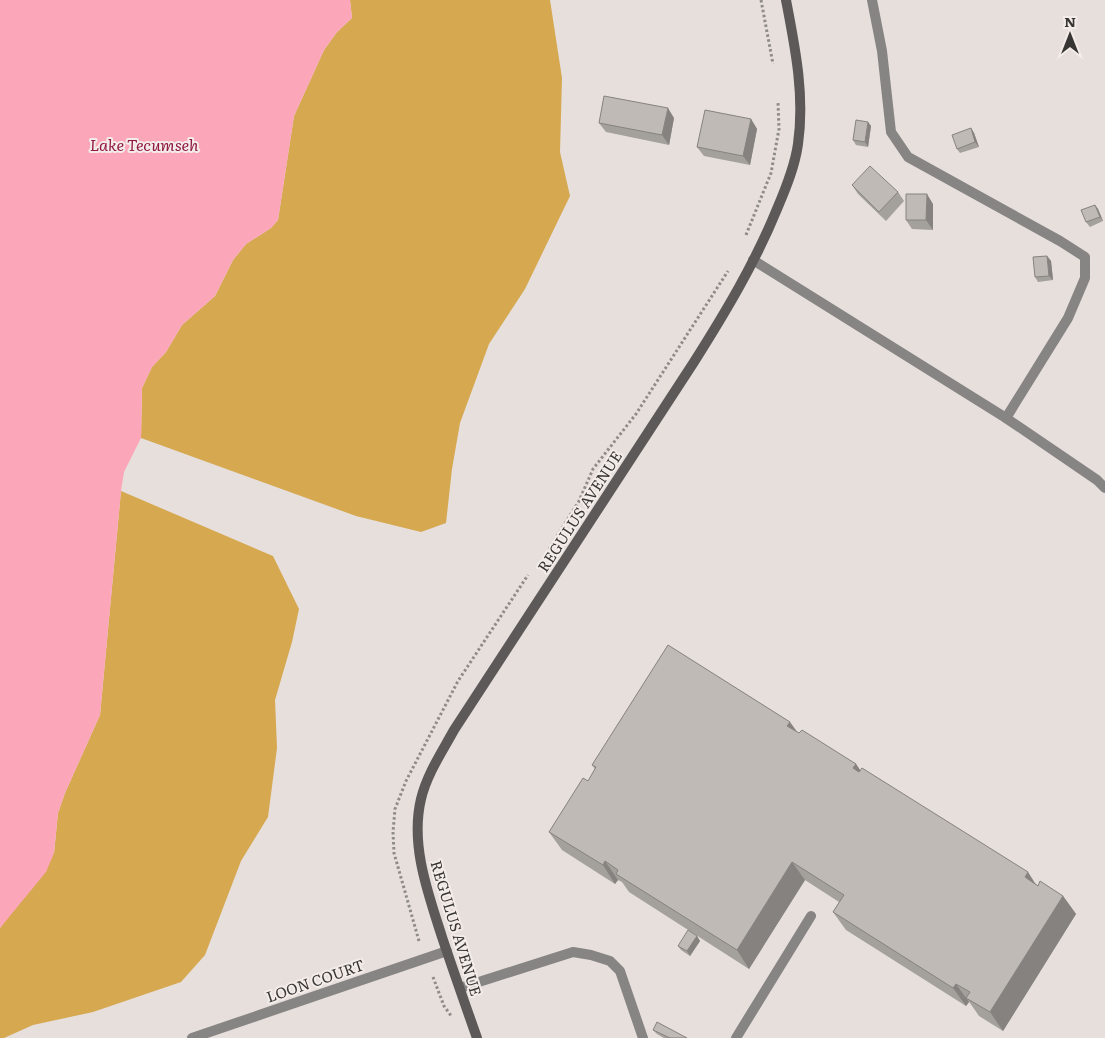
<svg xmlns="http://www.w3.org/2000/svg" width="1105" height="1038" viewBox="0 0 1105 1038" font-family="Literata,serif">
<style>
.green{fill:#d6a850}
.water{fill:#fca7b9}
.lines{fill:none;stroke-linecap:round;stroke-linejoin:round}
.path{stroke:#8f8b88;stroke-width:3;stroke-dasharray:2.5 2.5;stroke-linecap:butt}
.lane{stroke:#878484;stroke-width:10}
.street{stroke:#878484;stroke-width:10}
.secondary{stroke:#5d5958;stroke-width:10}
.wall{fill:#a4a09c}
.shaded-wall{fill:#86827f}
.building{fill:#bfbab5;stroke:#86827f}
.labels{text-anchor:middle;dominant-baseline:central;stroke-width:4;stroke-linejoin:round;paint-order:stroke}
.street-label{font-size:15px;fill:#383634;stroke:#f3ece9}
.water-label{font-size:16px;font-style:italic;fill:#911743;stroke:#f3ece9}
</style>
<rect width="100%" height="100%" fill="#e6dfdc"/>
<!-- green -->
<g class="green">
<polygon points="350,0 550,0 562,78 560,152 570,196 525,289 489,344 460,423 452,469 446,523 421,532 356,516 141,438 142,388 152,367 166,352 182,325 215,296 233,260 246,244 271,228 278,220 294,116 324,50 337,32 352,18"/>
<polygon points="121,491 273,556 299,609 292,642 275,700 277,748 268,817 241,861 205,955 181,982 93,1012 33,1025 4,1038 0,1038 0,928 54,853 58,813 65,793 100,715"/>
</g>
<!-- water -->
<polygon class="water" points="0,0 350,0 352,18 337,32 324,50 294,116 278,220 271,228 246,244 233,260 215,296 182,325 166,352 152,367 142,388 141,438 124,472 121,491 100,715 65,793 58,813 54,853 46,872 0,928"/>
<g class="lines">
<!-- path -->
<g class="path">
<polyline points="761,0 773,64"/>
<polyline points="746,235 771,173 779,129 778,103"/>
<polyline points="549,549 579,501 593,469 636,414 728,271"/>
<polyline points="419,941 394,853 393,832 395,809 406,781 458,681 528,575"/>
<polyline points="433,977 444,1006 452,1017"/>
</g>
<!-- lane -->
<g class="lane">
<polyline points="872,0 882,51 891,132 908,157 1060,241 1085,257 1085,278 1068,318 1006,418"/>
<polyline points="753,260 1006,418 1097,480 1105,488"/>
<polyline points="460,988 573,952 591,955 610,961 620,971 643,1038"/>
<polyline points="736,1038 811,916"/>
</g>
<!-- street -->
<polyline class="street" points="192,1038 447,951"/>
<!-- secondary -->
<path class="secondary" d="M 477,1038 C 465,1004 453,970 442,937 C 428,893 410,845 421,799 C 427,774 442,752 454,730 L 694,362 C 725,313 755,263 777,209 C 786,188 795,166 798,144 C 805,95 795,47 786,0"/>
</g>
<!-- wall -->
<g class="wall">
<polygon points="674,118 669,145 606,132 599,123"/>
<polygon points="751,119 757,129 750,165 704,156 697,147"/>
<polygon points="868,122 871,126 868,147 856,145 853,140"/>
<polygon points="971,128 974,133 979,147 960,153 957,149"/>
<polygon points="852,185 898,192 904,201 886,221 858,194"/>
<polygon points="933,204 933,230 912,229 906,220"/>
<polygon points="1095,205 1098,209 1103,221 1090,227 1086,222"/>
<polygon points="1047,256 1051,261 1053,280 1038,282 1035,277"/>
<polygon points="797,732 856,764 860,770 1037,885 1063,896 1076,914 1003,1031 979,1016 970,1003 969,1002 966,1006 846,930 833,912 839,902 805,880 749,969 629,892 622,882 618,880 615,884 562,850 549,832 588,781 595,769 592,765"/>
<polygon points="697,936 700,941 690,956 681,950 678,946"/>
<polygon points="653,1030 687,1038 664,1038 657,1034"/>
</g>
<!-- shaded-wall -->
<g class="shaded-wall">
<polygon points="668,108 674,118 669,145 662,135"/>
<polygon points="751,119 757,129 750,165 743,156"/>
<polygon points="868,122 871,126 868,147 865,142"/>
<polygon points="971,128 974,133 979,147 975,142"/>
<polygon points="927,194 933,204 933,230 926,220"/>
<polygon points="1095,205 1098,209 1103,221 1100,217"/>
<polygon points="1047,256 1051,261 1053,280 1049,276"/>
<polygon points="790,722 803,740 787,726"/>
<polygon points="856,764 868,782 853,768"/>
<polygon points="605,861 618,880 615,884 603,865"/>
<polygon points="792,862 805,880 749,969 737,950"/>
<polygon points="1028,872 1040,891 1025,877"/>
<polygon points="1063,896 1076,914 1003,1031 990,1012"/>
<polygon points="697,936 700,941 690,956 687,951"/>
<polygon points="956,984 969,1002 966,1006 953,988"/>
</g>
<!-- building -->
<g class="building">
<polygon points="604,96 668,108 662,135 599,123"/>
<polygon points="705,110 751,119 743,156 697,147"/>
<polygon points="856,120 868,122 865,142 853,140"/>
<polygon points="971,128 975,142 957,149 952,135"/>
<polygon points="870,166 898,192 879,212 852,185"/>
<polygon points="906,194 927,194 926,220 906,220"/>
<polygon points="1095,205 1100,217 1086,222 1081,210"/>
<polygon points="1047,256 1049,276 1035,277 1033,257"/>
<polygon points="668,645 790,722 787,726 799,733 802,730 856,764 853,768 859,772 862,768 1028,872 1025,877 1038,886 1040,881 1063,896 990,1012 966,998 970,992 956,984 953,988 833,912 844,895 792,862 737,950 616,874 618,870 605,861 603,865 549,832 583,778 588,781 596,767 592,765"/>
<polygon points="688,930 697,936 687,951 678,946"/>
<polygon points="657,1022 687,1038 670,1038 653,1030"/>
</g>
<g class="labels">
<!-- street labels -->
<g class="street-label">
<text transform="translate(579 511) rotate(-57)">REGULUS AVENUE</text>
<text transform="translate(457 928) rotate(73)">REGULUS AVENUE</text>
<text transform="translate(315 980) rotate(-19)">LOON COURT</text>
</g>
<!-- water labels -->
<g class="water-label">
<text x="144" y="144">Lake Tecumseh</text>
</g>
</g>
<!-- north arrow -->
<g transform="translate(1070 35)" stroke="#f3ece9" stroke-width="4" paint-order="stroke">
<path d="M0-4L9 19L0 12L-9 19Z" fill="#383634"/>
<text y="-8" font-size="14" font-weight="bold" text-anchor="middle" fill="#383634">N</text>
</g>
</svg>
